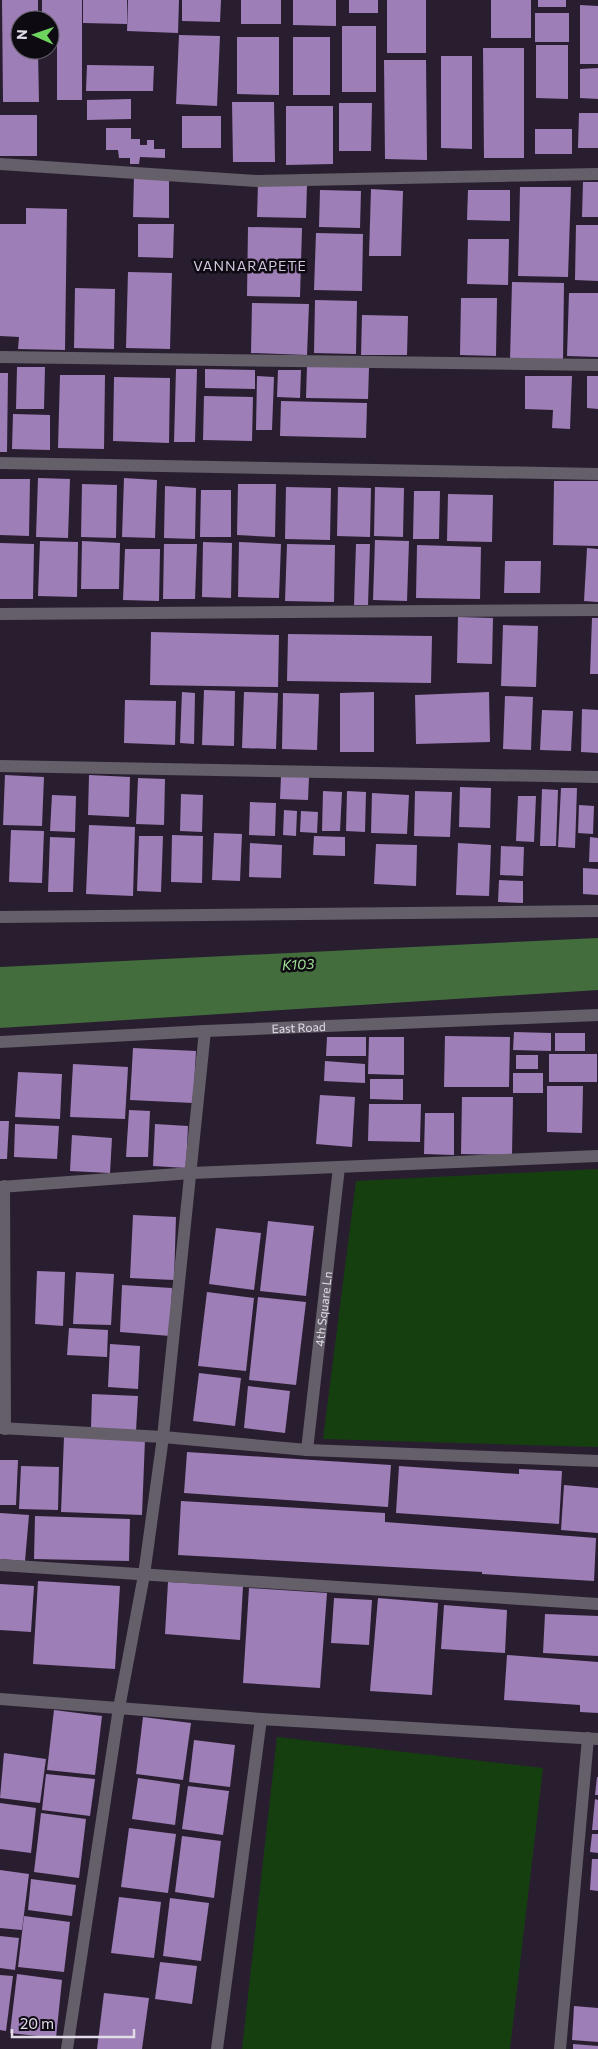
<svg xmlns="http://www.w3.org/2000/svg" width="598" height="2049" viewBox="0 0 598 2049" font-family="Commissioner,sans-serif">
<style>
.green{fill:#163f10}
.water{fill:#436d3c}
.building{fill:#9e7eb6}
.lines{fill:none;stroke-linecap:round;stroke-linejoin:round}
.minor{stroke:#645f68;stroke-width:12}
.labels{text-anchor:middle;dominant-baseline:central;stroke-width:5;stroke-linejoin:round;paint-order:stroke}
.street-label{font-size:12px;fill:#e2dce8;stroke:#0e0a12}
.neighbourhood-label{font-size:14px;letter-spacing:1px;fill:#d2c5dd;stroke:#0e0a12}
.water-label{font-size:14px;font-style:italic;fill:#a2e297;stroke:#0e0a12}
</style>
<rect width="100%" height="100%" fill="#281e30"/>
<!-- green -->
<g class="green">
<polygon points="598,1169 598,1447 323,1439 356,1181"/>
<polygon points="277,1737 543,1768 510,2049 242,2049"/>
</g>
<!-- water -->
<polygon class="water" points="598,938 598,990 0,1028 0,967"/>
<!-- building -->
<g class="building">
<polygon points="2,0 38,0 38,20 20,20 20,50 38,50 39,102 3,102"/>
<polygon points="42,0 82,0 82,100 57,100 57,24 50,24 50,20 42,20"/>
<polygon points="83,0 127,0 127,24 83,23"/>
<polygon points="128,0 179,0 178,33 127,31"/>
<polygon points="182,0 221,0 220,22 182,21"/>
<rect x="241" y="0" width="40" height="24"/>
<polygon points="293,0 336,0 336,26 293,25"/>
<rect x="349" y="0" width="29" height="13"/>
<rect x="387" y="0" width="39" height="53"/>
<rect x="491" y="0" width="40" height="38"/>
<rect x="538" y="0" width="28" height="7"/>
<polygon points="580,5 598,6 598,64 580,64"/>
<rect x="535" y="13" width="34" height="29"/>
<rect x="342" y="26" width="34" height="66"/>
<polygon points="179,35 220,36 217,106 176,104"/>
<polygon points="237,37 279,37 279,95 237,94"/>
<rect x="293" y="37" width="37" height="58"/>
<polygon points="536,45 568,45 568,99 536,98"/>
<polygon points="483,48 524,48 524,158 484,158"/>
<polygon points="441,56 472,56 472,149 441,148"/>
<polygon points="384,60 426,60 427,160 385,159"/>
<polygon points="87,65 154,66 153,91 86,91"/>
<polygon points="598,68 598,99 580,98 580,69"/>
<polygon points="131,99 131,119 87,120 87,100"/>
<polygon points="232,102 274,102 275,162 233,162"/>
<polygon points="339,103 372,103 371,151 339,151"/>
<polygon points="286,106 333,106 333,164 286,165"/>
<polygon points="579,113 598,113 598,148 578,148"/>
<rect x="0" y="115" width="37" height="41"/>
<rect x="182" y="116" width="39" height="32"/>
<polygon points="106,128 131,128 131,139 140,139 140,145 147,145 147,140 154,140 154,149 165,149 165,158 140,157 139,164 130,164 130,158 119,158 118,150 106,150"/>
<rect x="535" y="129" width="37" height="25"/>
<polygon points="134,176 169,177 169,218 133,217"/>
<polygon points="583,182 598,182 598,217 582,217"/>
<polygon points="258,183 307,184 306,218 257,217"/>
<polygon points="520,187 571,187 568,277 518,276"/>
<polygon points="371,189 403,191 401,256 369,256"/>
<polygon points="320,190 361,191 360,228 319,227"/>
<polygon points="468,190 510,190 510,221 467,220"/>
<polygon points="26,208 67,209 65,350 18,349 19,337 0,336 0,224 26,224"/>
<polygon points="138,224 174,224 173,258 138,257"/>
<polygon points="576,225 598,225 598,281 575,280"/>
<polygon points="248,227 302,228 300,297 247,296"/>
<polygon points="316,233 363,234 362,291 314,290"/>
<polygon points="468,239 509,239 508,285 467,284"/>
<polygon points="128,272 172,273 170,349 126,348"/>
<polygon points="512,282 564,283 563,361 510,360"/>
<polygon points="75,288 115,289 114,349 74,348"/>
<polygon points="569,293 598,293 598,357 567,356"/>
<polygon points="461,298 497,298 496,356 460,355"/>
<polygon points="315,300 357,301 356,354 314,353"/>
<polygon points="252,303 309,304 307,355 251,353"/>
<polygon points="362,315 408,316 407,355 361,355"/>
<polygon points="307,365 369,367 368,399 306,398"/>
<polygon points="17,367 45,367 44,409 16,409"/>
<polygon points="176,369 197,369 195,442 174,442"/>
<polygon points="205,369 255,370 255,389 205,388"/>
<polygon points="278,370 301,370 300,398 277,397"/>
<polygon points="0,373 8,373 7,452 0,452"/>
<polygon points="60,375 105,375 104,449 58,448"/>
<polygon points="257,376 274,377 272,430 256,430"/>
<polygon points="525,376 572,376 570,429 552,428 553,410 525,409"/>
<polygon points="587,376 598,376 598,409 587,408"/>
<polygon points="114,377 170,378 169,443 113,441"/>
<polygon points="204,396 253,397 252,441 203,440"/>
<polygon points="281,401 367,403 366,438 280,436"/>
<polygon points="13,414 50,415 50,450 12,449"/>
<polygon points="38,478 70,479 68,538 36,537"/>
<polygon points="124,478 157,480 155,538 122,537"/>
<polygon points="0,479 30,479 29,536 0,535"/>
<polygon points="554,481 598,481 598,546 553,545"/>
<polygon points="82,484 117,485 116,538 81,537"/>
<polygon points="238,484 276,484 275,537 237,535"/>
<polygon points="165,486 196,488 195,539 164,538"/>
<polygon points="286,487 331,488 330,540 285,539"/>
<polygon points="338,487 371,488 370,537 337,536"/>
<polygon points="375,487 404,488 403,537 374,536"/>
<polygon points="201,490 231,490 231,537 200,537"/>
<polygon points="414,491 440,491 439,539 413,539"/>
<polygon points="448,494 493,495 492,542 447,541"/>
<polygon points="375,540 409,541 407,601 373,600"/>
<polygon points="40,541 78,542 77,597 38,596"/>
<polygon points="82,541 120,543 119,589 81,589"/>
<polygon points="203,542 232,543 231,598 202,597"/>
<polygon points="239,542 281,544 279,598 238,597"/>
<polygon points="0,543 34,544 33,599 0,599"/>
<polygon points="164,544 197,544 195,599 163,599"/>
<polygon points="287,544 335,545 334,602 285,601"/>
<polygon points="356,544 370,544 368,605 354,605"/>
<polygon points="417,545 481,547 480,599 416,598"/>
<polygon points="587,548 598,549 598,602 584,601"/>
<polygon points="125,549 160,549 159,601 123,600"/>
<polygon points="505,561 541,561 540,593 504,593"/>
<polygon points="458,617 493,618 492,664 457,663"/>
<polygon points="592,618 598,618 598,674 590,674"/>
<polygon points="503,625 538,626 536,687 501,686"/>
<polygon points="151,632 279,635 278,687 150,685"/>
<polygon points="288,634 432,636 431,683 287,681"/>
<polygon points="204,690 235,691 234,746 202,745"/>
<polygon points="182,692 195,693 194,744 180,743"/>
<polygon points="244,692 278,693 276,749 242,748"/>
<polygon points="374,692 374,752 340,752 340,693"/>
<polygon points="489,692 490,742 416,744 415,695"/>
<polygon points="283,693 319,694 317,750 282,749"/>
<polygon points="505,696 533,697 531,750 503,749"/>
<polygon points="125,700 176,701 175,745 124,743"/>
<polygon points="582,709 598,710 598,753 581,752"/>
<polygon points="542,710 573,711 571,751 540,750"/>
<polygon points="5,775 44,777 42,826 3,825"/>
<polygon points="89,775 130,777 129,817 88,815"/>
<polygon points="281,776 309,777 308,800 280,799"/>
<polygon points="138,778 165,779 164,825 136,824"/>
<polygon points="460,787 491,788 490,828 459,827"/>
<polygon points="561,788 577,788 575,848 558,847"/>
<polygon points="542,789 558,790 556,846 540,846"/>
<polygon points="323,791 342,792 340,831 322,831"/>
<polygon points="347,791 366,792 365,832 346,831"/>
<polygon points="415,791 452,792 450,837 414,836"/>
<polygon points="372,793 409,795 407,834 371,833"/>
<polygon points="181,794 203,795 202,832 180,831"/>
<polygon points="52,795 76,796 75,832 50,831"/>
<polygon points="518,796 536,796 534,842 516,841"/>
<polygon points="250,802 276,803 275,836 249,835"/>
<polygon points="579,805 594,806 593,834 578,833"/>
<polygon points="284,810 297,811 296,836 283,835"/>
<polygon points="301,811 318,812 317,833 300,832"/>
<polygon points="89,825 135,827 133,896 86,894"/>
<polygon points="11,830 44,831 42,883 9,882"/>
<polygon points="214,833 242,834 240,881 212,880"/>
<polygon points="172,835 203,836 202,883 171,882"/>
<polygon points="139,836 163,836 161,892 137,891"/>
<polygon points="314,836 345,837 345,856 313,855"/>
<polygon points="50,837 75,838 73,892 48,892"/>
<polygon points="590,837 598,838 598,862 589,862"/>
<polygon points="250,843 282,845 281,878 249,877"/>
<polygon points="458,843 491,845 489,896 456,895"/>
<polygon points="376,844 417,845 416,886 374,884"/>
<polygon points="501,846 524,847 523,876 500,875"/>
<polygon points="583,868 598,869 598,895 583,894"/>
<polygon points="499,880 523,881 523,903 498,902"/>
<polygon points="514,1032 551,1033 551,1051 513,1050"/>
<rect x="555" y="1033" width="30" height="18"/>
<polygon points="445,1036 510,1037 509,1087 444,1087"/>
<polygon points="327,1037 366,1037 366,1056 326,1056"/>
<polygon points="369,1037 404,1037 404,1075 368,1074"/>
<polygon points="133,1048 196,1051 193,1103 130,1100"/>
<rect x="549" y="1054" width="48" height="28"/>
<rect x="516" y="1055" width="22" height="14"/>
<polygon points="325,1061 365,1064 365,1083 324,1081"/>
<polygon points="73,1064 128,1067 125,1119 70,1117"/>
<polygon points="18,1072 62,1074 60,1119 15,1117"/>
<rect x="513" y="1073" width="30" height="20"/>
<polygon points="370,1079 403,1079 403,1100 370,1099"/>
<polygon points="547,1086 583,1086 582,1133 547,1132"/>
<polygon points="320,1095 355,1097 352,1147 316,1144"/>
<polygon points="462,1097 513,1097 512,1155 461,1154"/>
<polygon points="369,1104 421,1104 420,1142 368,1141"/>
<polygon points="129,1110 150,1111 148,1157 126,1157"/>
<polygon points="425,1113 454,1113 454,1155 424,1154"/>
<polygon points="0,1121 9,1121 7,1159 0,1159"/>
<polygon points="15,1124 59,1126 57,1159 14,1157"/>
<polygon points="155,1124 188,1126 186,1168 153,1166"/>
<polygon points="72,1135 112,1138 110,1173 70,1171"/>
<polygon points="133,1215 176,1217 174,1280 130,1278"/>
<polygon points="268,1221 314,1226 306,1296 260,1291"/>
<polygon points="216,1228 261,1233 254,1290 209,1284"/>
<polygon points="37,1271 65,1272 63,1326 35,1324"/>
<polygon points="76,1272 114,1274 111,1325 73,1324"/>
<polygon points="122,1285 172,1288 170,1336 120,1332"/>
<polygon points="207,1292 254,1298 246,1371 198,1366"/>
<polygon points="258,1297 306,1302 296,1385 249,1380"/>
<polygon points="69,1328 108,1330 107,1357 67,1355"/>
<polygon points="110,1344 140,1346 138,1389 108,1387"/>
<polygon points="199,1373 241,1378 235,1426 193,1421"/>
<polygon points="248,1386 290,1391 285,1433 244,1428"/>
<polygon points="92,1394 138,1396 136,1431 91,1428"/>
<polygon points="64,1437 145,1439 142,1515 61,1512"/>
<polygon points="187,1452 391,1465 388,1507 184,1493"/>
<polygon points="0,1460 18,1460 16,1505 0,1505"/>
<polygon points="21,1466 59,1467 58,1510 19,1509"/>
<polygon points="399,1466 519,1474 519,1469 562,1471 559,1524 396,1513"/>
<polygon points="564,1485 598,1488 598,1533 561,1530"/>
<polygon points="181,1501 385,1513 385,1522 596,1538 594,1581 482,1574 482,1572 178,1555"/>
<polygon points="0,1513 29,1515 25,1561 0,1559"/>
<polygon points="35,1516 130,1519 129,1561 34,1559"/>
<polygon points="38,1581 120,1586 115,1669 33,1664"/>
<polygon points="168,1582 243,1586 240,1640 165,1634"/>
<polygon points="0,1584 34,1586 31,1632 0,1630"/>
<polygon points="249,1588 327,1593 320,1688 243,1683"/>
<polygon points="334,1598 372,1600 369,1645 331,1643"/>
<polygon points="378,1598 438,1603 432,1695 370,1691"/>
<polygon points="444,1605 507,1610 505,1653 441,1649"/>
<polygon points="545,1614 598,1616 598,1656 543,1653"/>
<polygon points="507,1655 598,1662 598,1713 580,1712 580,1705 504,1700"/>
<polygon points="54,1710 102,1716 95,1775 47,1770"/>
<polygon points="143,1717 191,1723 183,1780 136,1774"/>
<polygon points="194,1740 235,1745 230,1787 189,1782"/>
<polygon points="4,1753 46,1759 40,1803 0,1798"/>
<polygon points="46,1774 95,1779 90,1816 42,1810"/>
<polygon points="597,1777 598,1777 598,1795 595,1795"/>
<polygon points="138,1778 180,1784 175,1825 132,1819"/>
<polygon points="188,1786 229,1791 223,1835 182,1829"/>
<polygon points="595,1799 598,1800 598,1830 592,1830"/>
<polygon points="0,1803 36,1808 31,1853 0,1849"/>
<polygon points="41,1813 86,1819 79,1878 34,1872"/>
<polygon points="129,1828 176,1834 168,1893 121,1887"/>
<polygon points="592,1834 598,1834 598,1853 590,1852"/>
<polygon points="182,1836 221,1841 214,1898 175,1892"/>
<polygon points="592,1859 598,1859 598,1891 590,1890"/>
<polygon points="0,1870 29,1874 22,1930 0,1928"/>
<polygon points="31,1879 76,1885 72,1916 28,1910"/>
<polygon points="119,1897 161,1902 154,1958 111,1953"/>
<polygon points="170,1898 209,1903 201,1961 163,1956"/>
<polygon points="24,1916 70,1922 64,1972 18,1967"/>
<polygon points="0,1936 19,1938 15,1970 0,1968"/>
<polygon points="160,1962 197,1966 192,2004 155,1999"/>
<polygon points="17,1974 62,1980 56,2038 10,2033"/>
<polygon points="0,1975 13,1976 6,2031 0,2030"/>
<polygon points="104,1993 149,1998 142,2049 97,2049"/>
<polygon points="574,2006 598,2008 598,2042 572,2040"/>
<polygon points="573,2044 598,2046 598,2049 573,2049"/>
</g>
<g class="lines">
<!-- minor -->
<g class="minor">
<polyline points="0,164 257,181 598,174"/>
<polyline points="0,357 598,365"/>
<polyline points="0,463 598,474"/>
<polyline points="0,614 598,610"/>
<polyline points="0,766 598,777"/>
<polyline points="0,917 598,911"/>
<path id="s1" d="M 0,1042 L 205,1031 L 598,1015"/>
<polyline points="4,1186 5,1429"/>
<polyline points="0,1187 192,1173 598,1156"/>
<polyline points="0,1428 163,1437 307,1450 598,1461"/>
<path id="s2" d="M 307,1450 L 339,1167"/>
<polyline points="0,1565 598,1604"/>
<polyline points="0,1699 261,1719 598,1739"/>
<polyline points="67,2049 119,1708 144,1575 163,1437 205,1031"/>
<polyline points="217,2049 261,1719"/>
<polyline points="560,2049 588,1738"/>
</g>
</g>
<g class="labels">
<!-- street labels -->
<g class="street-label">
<text stroke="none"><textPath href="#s1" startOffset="299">East Road</textPath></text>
<text stroke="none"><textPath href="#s2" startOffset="142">4th Square Ln</textPath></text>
</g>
<!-- neighbourhood labels -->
<g class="neighbourhood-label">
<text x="250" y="265">VANNARAPETE</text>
</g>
<!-- water labels -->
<g class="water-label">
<text transform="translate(298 964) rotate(-3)">K103</text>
</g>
</g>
<!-- north arrow -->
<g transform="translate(35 35) rotate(272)"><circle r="24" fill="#0e0a12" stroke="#635e68"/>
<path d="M0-4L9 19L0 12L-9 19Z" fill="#6fd35f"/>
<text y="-8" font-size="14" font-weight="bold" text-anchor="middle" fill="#e2dce8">N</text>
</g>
<!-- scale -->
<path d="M12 2029v8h122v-8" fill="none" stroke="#e2dce8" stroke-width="2.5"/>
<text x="20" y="2029" font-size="15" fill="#e2dce8" stroke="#0e0a12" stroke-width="4" paint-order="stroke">20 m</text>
</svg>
